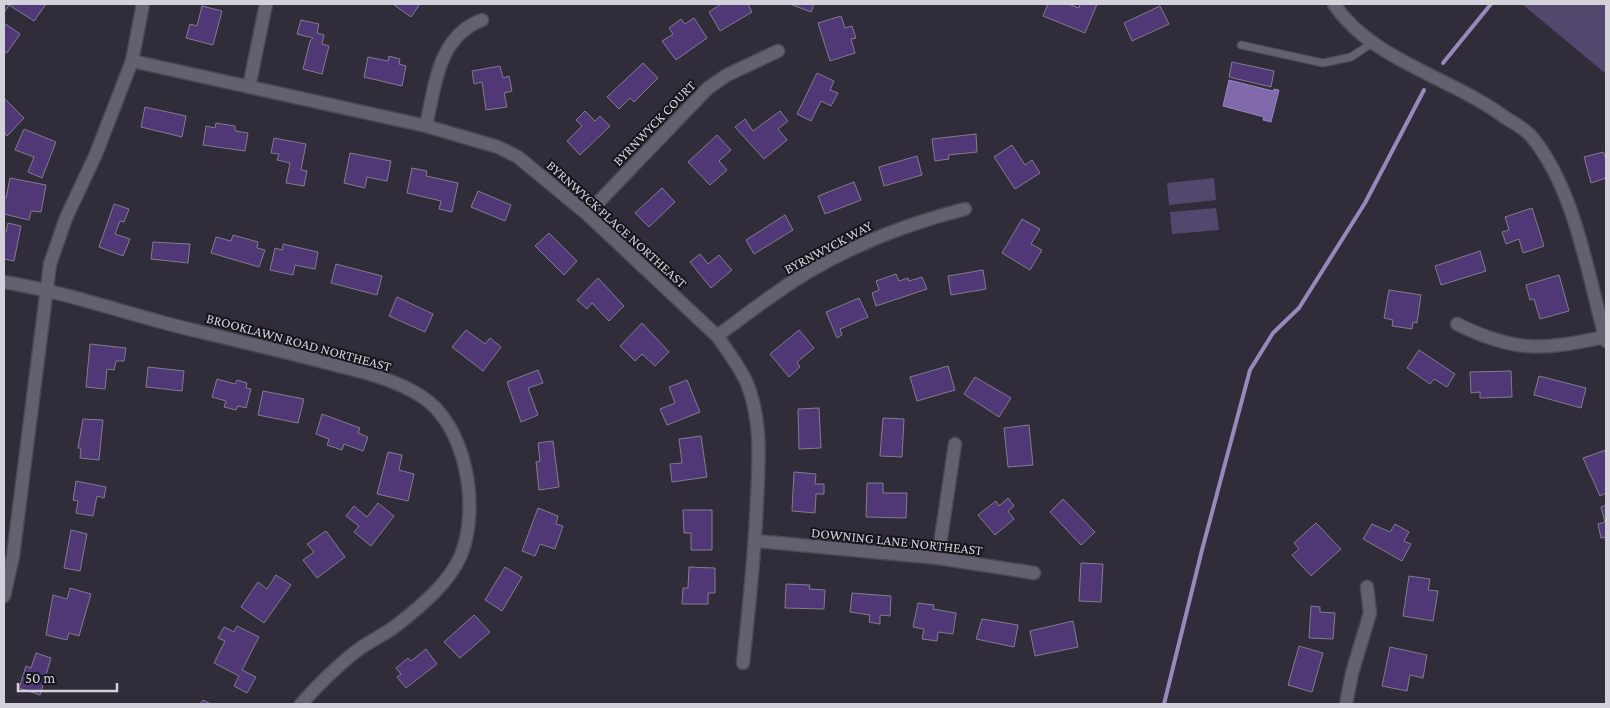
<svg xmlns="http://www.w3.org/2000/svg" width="1610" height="708" viewBox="0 0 1610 708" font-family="'Crimson Pro',serif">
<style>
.green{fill:#54476e}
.water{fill:#8069ad;stroke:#9988ba}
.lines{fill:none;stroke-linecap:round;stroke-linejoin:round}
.stream{stroke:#9988ba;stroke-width:4}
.building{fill:#503877;stroke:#817c8d}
.lane-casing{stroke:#4c4954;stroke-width:9}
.street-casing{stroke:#4c4954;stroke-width:15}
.lane{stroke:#64606f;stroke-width:7}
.street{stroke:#64606f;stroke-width:12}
.labels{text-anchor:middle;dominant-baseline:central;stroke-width:4;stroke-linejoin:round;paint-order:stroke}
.street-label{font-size:14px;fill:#d3d1da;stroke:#17151c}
</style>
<rect width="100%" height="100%" fill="#302c39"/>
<!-- green -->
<g class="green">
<polygon points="1522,4 1606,4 1606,74"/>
<polygon points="1214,178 1216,200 1169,205 1167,183"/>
<polygon points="1216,208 1219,230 1172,234 1170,212"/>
</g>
<!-- water -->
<polygon class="water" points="1229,80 1273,91 1274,89 1279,90 1271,122 1263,120 1264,117 1223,106"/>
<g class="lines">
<!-- stream -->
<g class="stream">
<polyline points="1443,63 1491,4"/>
<polyline points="1164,704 1202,550 1250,370 1273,333 1299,308 1365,203 1424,90"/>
</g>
</g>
<!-- building -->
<g class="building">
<polygon points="4,4 46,4 34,21 9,5 4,13"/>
<polygon points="395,4 420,4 411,17 394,5"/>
<polygon points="721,4 748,4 752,12 720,31 709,12"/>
<polygon points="790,4 814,4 811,12"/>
<polygon points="1048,4 1068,4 1079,8 1080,4 1097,4 1085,33 1043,16"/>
<polygon points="202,6 222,11 213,45 186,38 190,24 197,26"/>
<polygon points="1160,6 1169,24 1132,41 1124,23"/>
<polygon points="841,16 845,28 852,26 856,38 851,39 855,53 830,61 818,23"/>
<polygon points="694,18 707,38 676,60 662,41 673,34 669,28 681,19 685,24"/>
<polygon points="301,20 319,24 317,33 324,35 322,44 329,46 322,74 303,69 310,41 313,38 297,34"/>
<polygon points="4,23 20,34 7,53 4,51"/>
<polygon points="389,56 400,59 399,64 406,66 402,86 364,77 368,57 388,61"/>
<polygon points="1232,62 1274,71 1271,87 1229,77"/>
<polygon points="643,63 658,78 634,102 630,98 619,109 607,97"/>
<polygon points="500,66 503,78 509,76 512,91 504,93 507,107 486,110 482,82 474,84 472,71"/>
<polygon points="817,73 834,81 830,90 838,93 831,106 821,101 811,121 797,114"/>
<polygon points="4,98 24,118 7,136 4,132"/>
<polygon points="145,107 186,116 182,137 141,127"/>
<polygon points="585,111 595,121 600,116 610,126 580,155 567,141 582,126 576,120"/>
<polygon points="780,111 788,121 778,129 787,140 764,159 735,127 745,119 753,131"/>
<polygon points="216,123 235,126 235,131 248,133 245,151 203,145 206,126 215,128"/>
<polygon points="24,129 56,142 42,178 28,172 34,157 15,150"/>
<polygon points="976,134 977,152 948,155 949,159 935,161 932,139"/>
<polygon points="717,135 731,150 719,161 727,170 710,185 688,162"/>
<polygon points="274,138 306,144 301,170 307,171 304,186 286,183 290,163 277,160 279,154 271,153"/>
<polygon points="1012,145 1025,165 1032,160 1040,173 1015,189 994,157"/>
<polygon points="1603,152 1606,158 1606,178 1591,183 1584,157"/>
<polygon points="350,153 391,161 387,181 367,177 365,188 344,183"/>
<polygon points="917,156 922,175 884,186 879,167"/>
<polygon points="412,168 427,171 426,176 458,183 452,212 439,209 441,201 407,193"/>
<polygon points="10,178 46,185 41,212 31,211 29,220 4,214 4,198 6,198"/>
<polygon points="854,182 861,200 825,214 818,196"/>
<polygon points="662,188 675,202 649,227 635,213"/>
<polygon points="478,191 511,205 505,221 471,207"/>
<polygon points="114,204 129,209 124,222 120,221 115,234 130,239 123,256 99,247"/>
<polygon points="1532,208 1544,246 1523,253 1519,239 1506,244 1502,232 1509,230 1505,217"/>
<polygon points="785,215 793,230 754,254 746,240"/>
<polygon points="1022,219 1040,229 1031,244 1042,250 1030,270 1002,253"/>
<polygon points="8,223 21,226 14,261 4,259 4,232 6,232"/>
<polygon points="549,233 577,261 564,275 535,246"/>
<polygon points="233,235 258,242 257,248 265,250 259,267 211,253 216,237 231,241"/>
<polygon points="153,242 190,244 188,263 151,259"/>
<polygon points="283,244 318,252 315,269 295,265 293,275 270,270 275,248 282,250"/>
<polygon points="1480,251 1486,271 1441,285 1435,266"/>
<polygon points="700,254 708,264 719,255 732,270 711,288 690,262"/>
<polygon points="336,264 382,276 377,295 331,283"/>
<polygon points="983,270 986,289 951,295 948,276"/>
<polygon points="896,274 899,281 908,278 909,281 922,277 927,289 876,306 872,293 879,290 876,281"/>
<polygon points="1559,275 1569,311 1540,319 1534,299 1530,300 1526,285"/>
<polygon points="598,278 624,306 609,321 592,303 587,309 577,300"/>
<polygon points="1389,290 1421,295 1417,323 1413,322 1412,329 1392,326 1393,320 1384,318"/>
<polygon points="397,297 433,314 425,332 389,316"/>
<polygon points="859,298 868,317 840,329 842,335 837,338 826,312"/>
<polygon points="642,323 669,352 655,366 642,354 635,361 620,346"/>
<polygon points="466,330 485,344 490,338 501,347 483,371 452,347"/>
<polygon points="799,330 814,348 797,362 800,367 789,377 770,354"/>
<polygon points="90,344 126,348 124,361 116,361 114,370 107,369 105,389 86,387"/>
<polygon points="1419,350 1455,374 1447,387 1434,379 1430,384 1407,368"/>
<polygon points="948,366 955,390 917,401 910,377"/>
<polygon points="148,367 184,371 182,391 146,387"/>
<polygon points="538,370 543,383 528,388 538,415 521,422 507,382"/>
<polygon points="1511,371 1512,397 1480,398 1480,392 1471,393 1470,372"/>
<polygon points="1539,376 1586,388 1581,408 1534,395"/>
<polygon points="975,377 1011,398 999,417 964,394"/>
<polygon points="217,379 235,384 237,380 247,383 246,388 251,389 246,408 238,406 236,410 224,407 226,401 212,397"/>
<polygon points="687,380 700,412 667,425 660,409 675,403 669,387"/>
<polygon points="263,391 304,399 298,423 258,415"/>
<polygon points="819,408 821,448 799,449 798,409"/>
<polygon points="322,414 360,428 358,433 368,437 363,451 344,444 342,450 327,445 329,439 316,434"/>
<polygon points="883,418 904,419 902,457 880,456"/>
<polygon points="83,419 103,420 99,460 80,458 81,448 78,448"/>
<polygon points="1029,425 1033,465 1008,467 1004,428"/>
<polygon points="701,436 707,477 672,482 670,464 682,463 679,439"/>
<polygon points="553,441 559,487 539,490 536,462 540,461 538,443"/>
<polygon points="1606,450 1606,493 1600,496 1583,458"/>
<polygon points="388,452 402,455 399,470 414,474 408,501 377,494"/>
<polygon points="794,472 816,474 815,484 824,484 824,494 816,494 815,513 792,511"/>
<polygon points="76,481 106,487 104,498 97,496 93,516 76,513 78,501 73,500"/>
<polygon points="867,483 883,483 883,493 907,493 906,518 866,517"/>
<polygon points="1008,498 1014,506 1008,511 1014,519 995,535 978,515 996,501 999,506"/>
<polygon points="1063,499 1095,532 1081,545 1050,512"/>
<polygon points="378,503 394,516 371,546 354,532 359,526 346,516 354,506 367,517"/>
<polygon points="1606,505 1606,537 1601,538 1598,524 1605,522 1601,507"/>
<polygon points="538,508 558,516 556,524 563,526 555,549 540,544 535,556 522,551"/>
<polygon points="683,510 712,510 712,550 691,550 691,533 684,533"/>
<polygon points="1316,523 1341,549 1311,576 1292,555 1299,549 1294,543"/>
<polygon points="1372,524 1390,532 1395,524 1409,532 1404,541 1411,544 1402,561 1363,539"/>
<polygon points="71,530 87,534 80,571 64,568"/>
<polygon points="326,531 345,557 317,578 303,560 314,552 307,544"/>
<polygon points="1081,563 1103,564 1101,602 1079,601"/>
<polygon points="505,567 522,577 502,611 485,600"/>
<polygon points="689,567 715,568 715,593 708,593 708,604 682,604 683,588 688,588"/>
<polygon points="276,575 291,585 264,623 241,607 258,582 267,589"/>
<polygon points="1409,576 1430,579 1428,590 1438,591 1433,621 1403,616"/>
<polygon points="786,584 810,585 809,589 825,590 824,609 785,608"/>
<polygon points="70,588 91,594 79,636 69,633 67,640 46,635 53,595 67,599"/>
<polygon points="852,593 891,596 890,616 880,615 880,624 869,622 870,615 850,612"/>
<polygon points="918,603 934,605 933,609 956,613 953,634 938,632 937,641 922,639 924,629 913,627"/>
<polygon points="1311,606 1320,607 1320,612 1335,613 1333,639 1309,638"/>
<polygon points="474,615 490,632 460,658 444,642"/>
<polygon points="982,619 1018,625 1014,647 976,639"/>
<polygon points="1073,621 1078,647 1035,656 1030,631"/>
<polygon points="237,626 259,637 242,670 256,677 247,693 234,686 239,676 214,663 225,641 218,638 224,627 234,632"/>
<polygon points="1299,646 1323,653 1312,692 1288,685"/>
<polygon points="1390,647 1427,655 1423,678 1410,675 1407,691 1382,686"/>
<polygon points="426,649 437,664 406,688 397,677 401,674 396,668 408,658 411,661"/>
<polygon points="36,653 51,658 40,695 19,688 26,666 31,668"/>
<polygon points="203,700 211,704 200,704"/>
</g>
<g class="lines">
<defs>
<polyline id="lane" points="1241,45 1323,63 1351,57 1372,43"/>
<g id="street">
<path d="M 1334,4 C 1371,60 1450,77 1503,116 C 1512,122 1524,128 1531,136 C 1575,188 1588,276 1606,341"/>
<path d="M 132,61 L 426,126 L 498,147 L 518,157 L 587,214 L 717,336 C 728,351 738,365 746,381 C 762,418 759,460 757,499 C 755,554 749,608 743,663"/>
<polyline points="249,87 266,4"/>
<path d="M 426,126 C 435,86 438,36 482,20"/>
<polyline points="587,214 708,88 727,75 778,51"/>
<path d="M 4,282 C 71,293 135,317 201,332 C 246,343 291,353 335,365 C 364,372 396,380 421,396 C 467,425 480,508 461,555 C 450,582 420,607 397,625 C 384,635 368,642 355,652 C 335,668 318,685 301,704"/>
<path d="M 1457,324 C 1516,353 1542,350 1605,337"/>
<path d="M 717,336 C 747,314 776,291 808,272 C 857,243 910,223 965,209"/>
<polyline points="756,541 938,558 1034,573"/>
<polyline points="938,558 955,444"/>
<polyline points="4,596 13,556 50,264 66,218 96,154 132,61 143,4"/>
<polyline points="1346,704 1352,673 1370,613 1367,587"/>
</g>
</defs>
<!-- lane casing -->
<use href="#lane" class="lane-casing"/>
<!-- street casing -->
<use href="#street" class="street-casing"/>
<!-- lane -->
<use href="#lane" class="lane"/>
<!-- street -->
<use href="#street" class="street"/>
</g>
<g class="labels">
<!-- street labels -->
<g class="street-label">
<text transform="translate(654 123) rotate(-46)">BYRNWYCK COURT</text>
<text transform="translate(617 224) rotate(42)">BYRNWYCK PLACE NORTHEAST</text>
<text transform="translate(828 247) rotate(-28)">BYRNWYCK WAY</text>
<text transform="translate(299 342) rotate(15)">BROOKLAWN ROAD NORTHEAST</text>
<text transform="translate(897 541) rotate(6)">DOWNING LANE NORTHEAST</text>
</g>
</g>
<!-- border -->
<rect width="1610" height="708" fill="none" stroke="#d3d1da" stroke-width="10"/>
<!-- scale -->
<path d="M18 683v8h99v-8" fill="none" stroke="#d3d1da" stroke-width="2.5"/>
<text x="25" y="683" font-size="15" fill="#d3d1da" stroke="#17151c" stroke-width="4" paint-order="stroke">50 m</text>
</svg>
